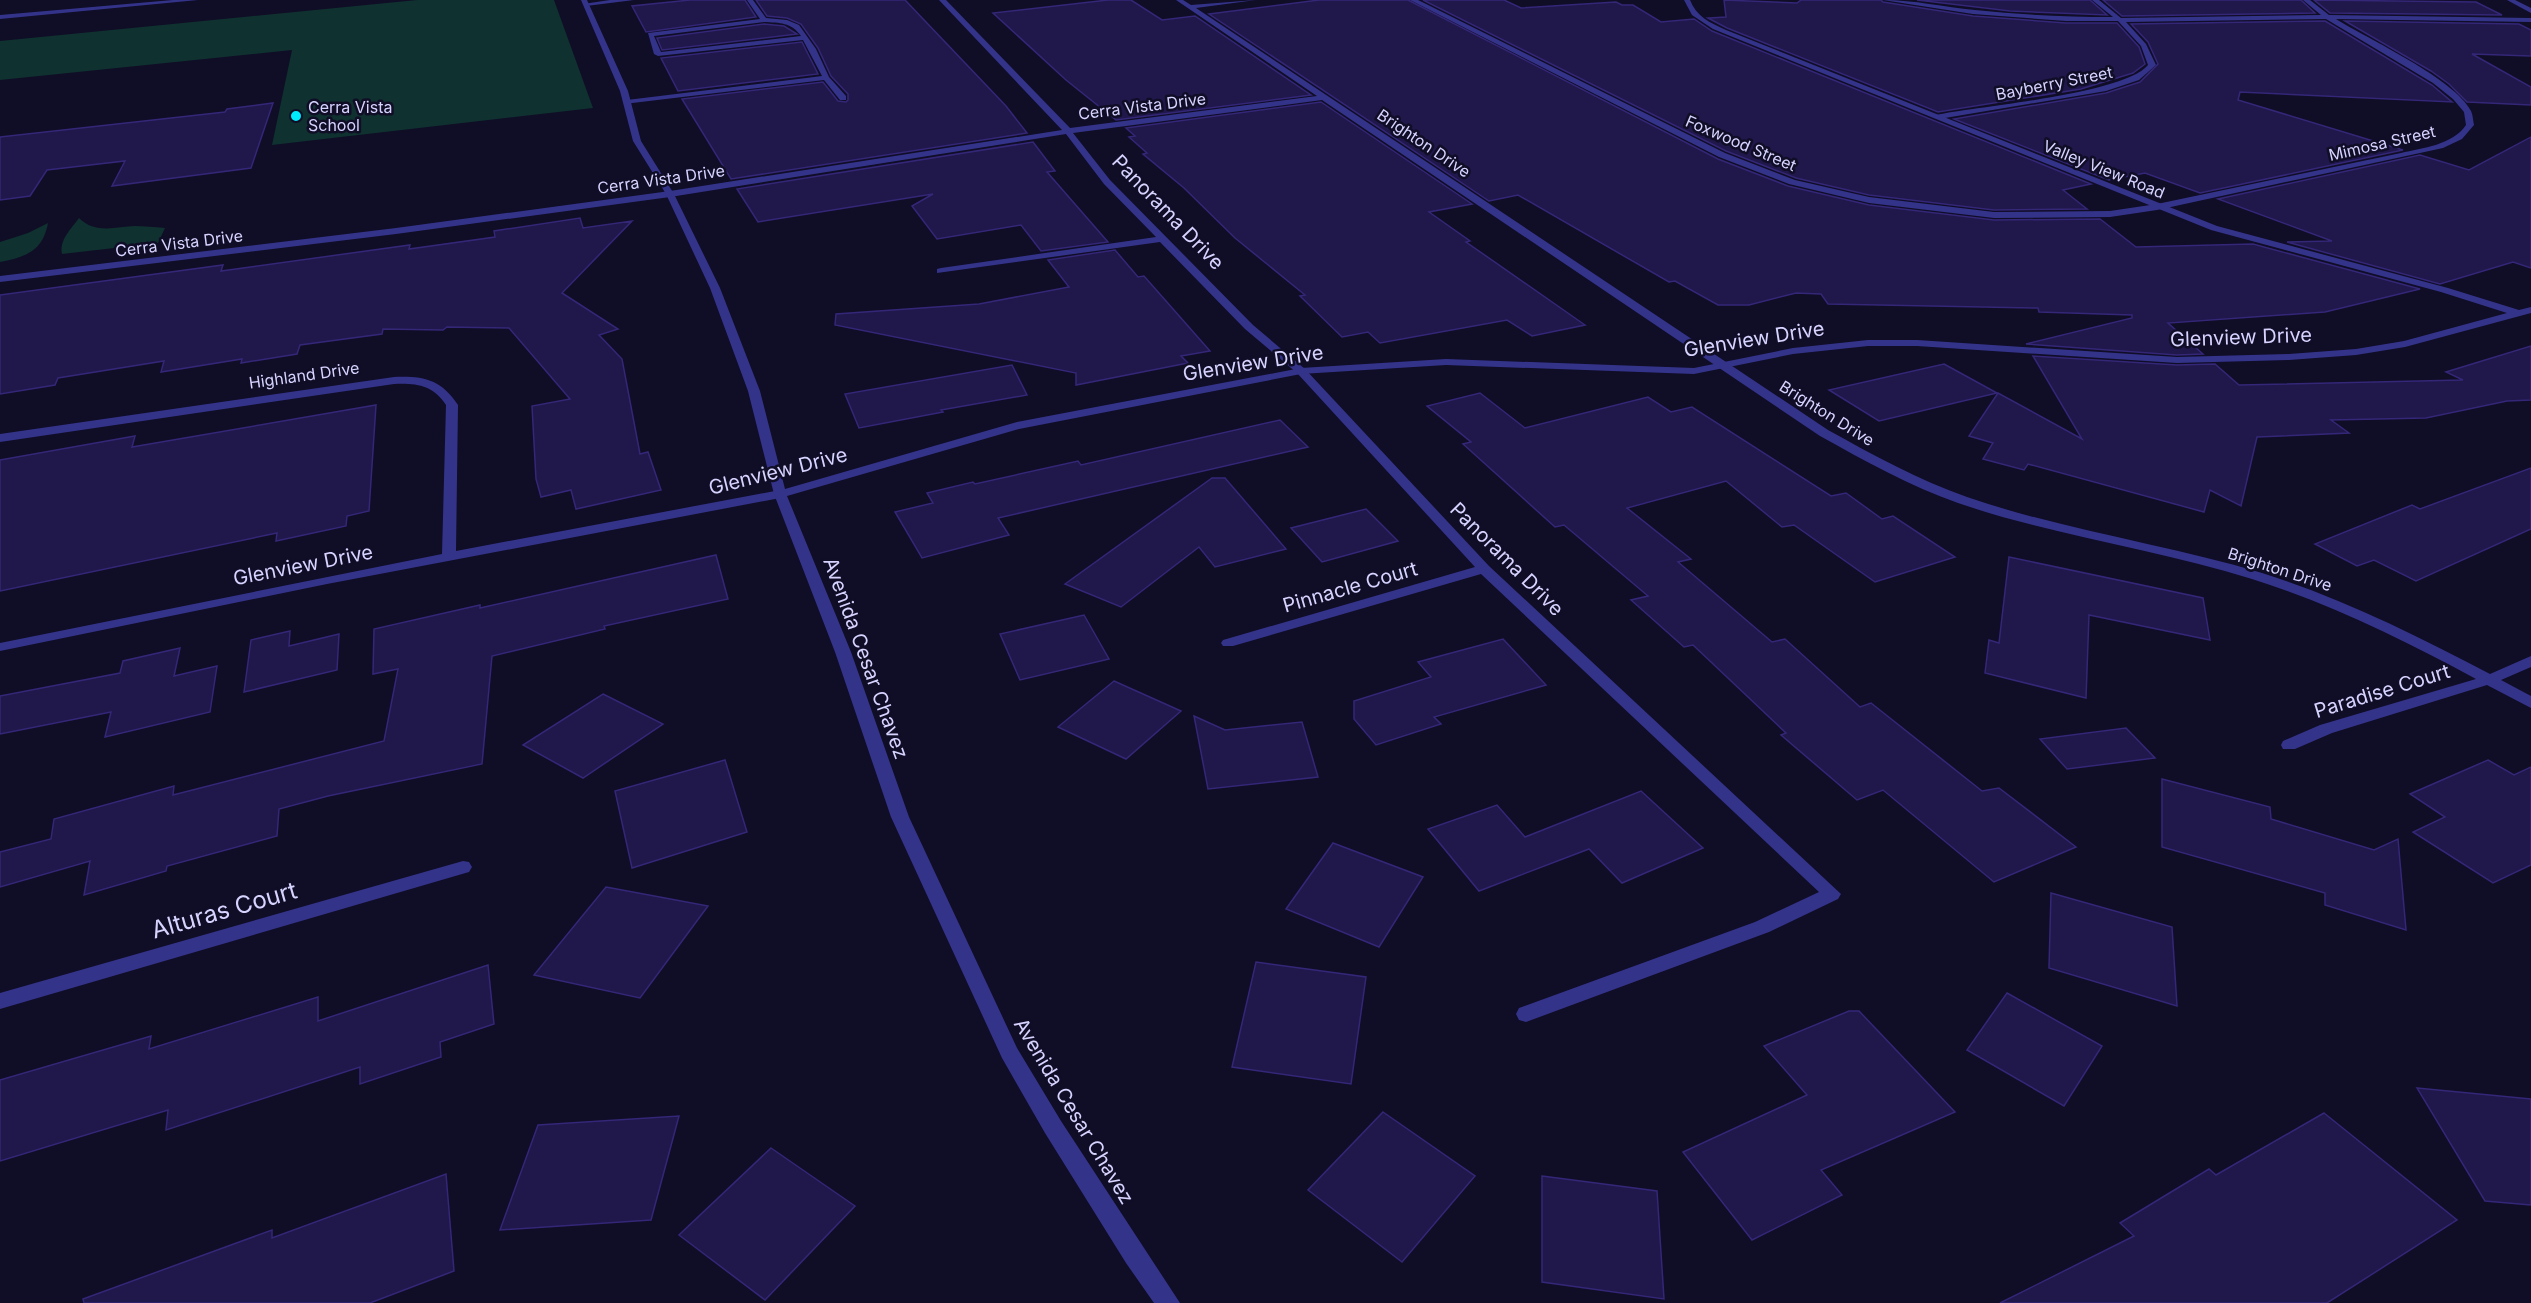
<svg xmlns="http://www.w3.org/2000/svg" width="2531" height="1303" viewBox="0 0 2531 1303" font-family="Inter,sans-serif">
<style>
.green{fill:#0f312f}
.building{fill:#20174a;stroke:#342778;stroke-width:1.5}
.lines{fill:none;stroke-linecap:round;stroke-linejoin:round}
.minor{fill:#34338a;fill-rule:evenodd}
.tertiary{fill:#34338a;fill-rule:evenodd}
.poi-dot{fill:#00ecfe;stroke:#100d27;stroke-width:2}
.labels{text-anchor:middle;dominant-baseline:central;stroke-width:5;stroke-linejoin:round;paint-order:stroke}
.far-street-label{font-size:16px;fill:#d6d3ff;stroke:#100d27}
.far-poi-label{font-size:16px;fill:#d6d3ff;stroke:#100d27;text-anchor:start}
.street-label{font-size:20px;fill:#d6d3ff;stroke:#100d27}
.near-street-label{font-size:24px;fill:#d6d3ff;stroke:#100d27}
</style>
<rect width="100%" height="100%" fill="#100d27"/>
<!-- green -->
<g class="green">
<polygon points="417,0 554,0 593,108 272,145 292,50 0,80 0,41"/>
<path d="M 79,218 C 95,234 115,227 135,226 C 145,226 155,227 165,228 L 158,243 L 62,254 C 59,240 71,229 79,218 Z"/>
<path d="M 48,223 C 43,251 26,257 0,262 L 0,242 L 28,233 Z"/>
</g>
<!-- building -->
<g class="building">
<polygon points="690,0 745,0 756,17 646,32 632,6"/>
<polygon points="756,0 905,0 1006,106 1027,133 731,179 682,99 823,82 838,101 846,102 848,100 848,94 831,76 818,48 801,24 787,18 767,16"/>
<polygon points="1108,0 1131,0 1162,20 1195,16 1311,95 1116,120 1066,80 993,13"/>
<polygon points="1319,0 1408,0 1718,159 1788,186 1869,205 1994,220 2100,219 2136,247 2253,244 2420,289 2325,312 2168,323 2203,354 2177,355 2026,344 2132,318 2132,315 2039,312 2038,308 1828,304 1821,294 1796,293 1749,305 1718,305 1675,281 1669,282 1518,195 1489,201 1209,14"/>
<polygon points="1423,0 1504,0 1521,8 1616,2 1622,5 1633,5 1661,22 1694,19 1712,31 2091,184 2063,190 2087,209 1994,210 1869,195 1796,178 1726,151"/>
<polygon points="1724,0 1797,3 1801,0 1881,0 1883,2 1973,16 2066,23 2117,23 2139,47 2145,64 2133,73 2081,89 1938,112 1727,28 1708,18 1726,17"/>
<polygon points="1917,0 2090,0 2107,15 2010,11"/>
<polygon points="2103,0 2301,0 2315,13 2122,16"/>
<polygon points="2314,0 2476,2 2502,15 2330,13"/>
<polygon points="2325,21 2432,85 2452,102 2240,92 2238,100 2403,150 2200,193 2145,173 2109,180 1954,119 2106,93 2140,82 2158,64 2148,42 2131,24"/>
<polygon points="2345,21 2519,24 2531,30 2531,56 2472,54 2531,87 2531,105 2467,102 2449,84 2431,71"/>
<polygon points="764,24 784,26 797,34 662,50 657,38"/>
<polygon points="802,42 818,74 678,91 661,58"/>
<polygon points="1321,102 1472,204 1429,212 1470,241 1466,242 1585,325 1532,336 1507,320 1380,343 1368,332 1342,337 1300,296 1305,295 1235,238 1184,188 1143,154 1147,153 1129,137 1135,136 1126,128"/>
<polygon points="273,103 251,168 112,186 125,161 47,170 30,196 0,200 0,137 225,112 227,109"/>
<polygon points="2531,137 2531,268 2513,262 2440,284 2287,242 2332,241 2218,199 2420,155 2469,170"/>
<polygon points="1033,142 1055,171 1047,172 1108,242 1041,251 1021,225 937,239 912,206 933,194 758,222 737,189"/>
<polygon points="580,218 583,228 632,221 562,293 618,329 599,335 622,359 640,454 648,452 661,490 576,509 571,490 541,497 536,479 532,406 570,399 509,328 447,327 443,330 383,329 382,334 300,345 297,354 241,363 242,359 161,372 164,361 58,378 55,385 0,394 0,295 223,265 221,271 410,245 409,249 495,237 494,231"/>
<polygon points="1115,250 1138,277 1144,276 1210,351 1181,356 1188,363 1076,385 1076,373 835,325 836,314 979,304 1069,287 1048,260"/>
<polygon points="2531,346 2531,400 2507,401 2426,418 2331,420 2349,433 2257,437 2241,506 2210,490 2204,512 2028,464 2024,470 1983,459 1993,443 1969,436 1998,393 2082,439 2033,356 2177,365 2215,364 2239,385 2463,380 2446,372"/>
<polygon points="1944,364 1997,393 1879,421 1829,390"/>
<polygon points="1012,365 1027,395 941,410 943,412 859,428 845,394"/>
<polygon points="1480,393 1525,428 1648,397 1671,412 1692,407 1831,496 1846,493 1882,519 1893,516 1955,557 1875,582 1794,525 1782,527 1726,481 1627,508 1691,559 1678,562 1772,642 1785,639 1860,707 1871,703 1982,791 1999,788 2076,847 1994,882 1883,790 1857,800 1781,735 1786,733 1693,645 1684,647 1631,600 1648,596 1564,525 1555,527 1463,444 1471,442 1427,406"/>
<polygon points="376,405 369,511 347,516 346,526 276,541 277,533 0,591 0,460 135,436 132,447"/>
<polygon points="1280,420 1308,447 998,518 1009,535 922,558 895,512 933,503 927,493 973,482 975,484 1078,461 1081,465"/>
<polygon points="2531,468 2531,529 2416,581 2374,560 2357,566 2315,544 2412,505 2420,509"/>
<polygon points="1212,478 1225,478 1286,549 1215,567 1199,547 1121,607 1065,584"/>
<polygon points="1366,509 1398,541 1322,562 1291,528"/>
<polygon points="716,555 728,599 604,626 605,629 492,656 482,764 328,796 279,809 277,836 167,866 166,871 84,895 90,861 0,887 0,852 51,839 54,819 174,786 173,795 384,741 398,669 373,674 374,629 480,605 480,608"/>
<polygon points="2009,557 2203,598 2210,640 2089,615 2086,698 1985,673 1989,640 1999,643"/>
<polygon points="1084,615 1109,659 1020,680 1000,634"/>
<polygon points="290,631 289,646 339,634 337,670 244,692 251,640"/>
<polygon points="1503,639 1546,685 1434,717 1441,724 1376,745 1354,719 1354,701 1431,677 1418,662"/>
<polygon points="180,648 174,676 217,666 210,712 105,737 111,712 0,734 0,696 120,673 123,661"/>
<polygon points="1114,681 1181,711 1126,759 1058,727"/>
<polygon points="603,694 663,724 583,778 523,745"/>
<polygon points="1194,716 1225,730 1302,722 1318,777 1208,789"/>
<polygon points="2126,728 2155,758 2067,769 2040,739"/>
<polygon points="725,760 747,832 632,868 615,791"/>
<polygon points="2488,760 2514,775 2531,767 2531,865 2493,883 2413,832 2445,817 2410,794"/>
<polygon points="2162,779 2270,807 2271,819 2374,850 2398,839 2406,930 2325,905 2325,893 2162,847"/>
<polygon points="1641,791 1703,848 1622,883 1589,849 1479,891 1428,829 1497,805 1525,837"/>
<polygon points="1333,843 1423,877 1379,947 1286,909"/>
<polygon points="606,887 708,906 640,998 534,975"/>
<polygon points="2051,893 2172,927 2177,1006 2049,968"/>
<polygon points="1256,962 1366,977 1351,1084 1232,1067"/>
<polygon points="488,965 494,1024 440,1042 441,1057 360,1084 360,1067 166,1130 168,1110 0,1161 0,1080 151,1036 149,1049 318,997 318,1021"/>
<polygon points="2007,993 2102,1046 2064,1106 1967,1050"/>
<polygon points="1849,1011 1859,1011 1955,1112 1821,1170 1842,1195 1752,1240 1683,1152 1807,1095 1764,1046"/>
<polygon points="2417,1088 2531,1099 2531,1205 2485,1201"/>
<polygon points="1383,1112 1475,1176 1402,1262 1308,1190"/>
<polygon points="2324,1113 2457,1220 2327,1303 2000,1303 2134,1236 2120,1223 2209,1169 2216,1175"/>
<polygon points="679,1116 651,1220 500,1230 538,1125"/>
<polygon points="771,1148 855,1206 765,1300 679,1235"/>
<polygon points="446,1174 454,1271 370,1303 84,1303 83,1299 272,1230 272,1238"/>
<polygon points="1542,1176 1657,1191 1664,1299 1542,1282"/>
</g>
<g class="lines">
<!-- minor -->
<g class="minor">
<polygon points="173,0 198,0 0,19 0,15"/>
<polygon points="610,0 634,0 586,6 583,4"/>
<path d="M 747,0 L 753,0 L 766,18 L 787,20 L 799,25 L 816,49 L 829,77 L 846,96 L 846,100 L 840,100 L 824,80 L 624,104 L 624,100 L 627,100 L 822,76 L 803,40 L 658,56 L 654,54 L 648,33 L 760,19 ZM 764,22 C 780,23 791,22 801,36 L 661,52 L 654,36 Z"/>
<path d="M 939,0 L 946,0 L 1070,128 L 1317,96 L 1176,0 L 1183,0 L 1191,5 L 1256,0 L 1196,8 L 1828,430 C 1873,455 1919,480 1967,497 C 2063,530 2165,544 2262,573 C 2341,598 2416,635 2490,674 L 2531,656 L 2531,667 L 2501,680 L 2531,696 L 2531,708 L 2487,685 L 2332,733 L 2295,749 L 2283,749 L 2281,745 L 2283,741 L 2320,725 L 2476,679 C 2404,640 2331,604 2252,579 C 2156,549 2054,536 1958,503 C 1910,486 1865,461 1820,436 L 1322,100 L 1073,133 L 1110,180 L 1253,325 L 1305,369 L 1489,566 L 1841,894 L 1838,899 L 1769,932 L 1526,1022 L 1519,1020 L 1516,1014 L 1519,1008 L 1755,922 L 1819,892 L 1481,574 L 1233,646 L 1223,646 L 1221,643 L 1223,640 L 1475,567 L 1297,373 L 1245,329 L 1160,242 L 937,273 L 937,269 L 941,268 L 1156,237 L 1104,184 L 1066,134 L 670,197 L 396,234 L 0,282 L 0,276 L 396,228 L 670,191 L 1062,130 Z"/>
<path d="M 1410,0 L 1418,0 L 1725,153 L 1795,180 L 1869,197 L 1994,212 L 2110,211 L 2157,204 L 2401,153 C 2422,148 2453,145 2466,125 L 2464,112 L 2453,99 L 2433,83 L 2326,19 L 2126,22 L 2146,44 L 2156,65 L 2139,80 L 2106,91 L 1939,119 L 1936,119 L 1936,115 C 1980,106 2124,94 2148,65 L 2141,46 L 2118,21 L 2066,21 L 1973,14 L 1883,0 C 1914,0 1944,7 1975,10 C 2021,15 2067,17 2113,17 L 2092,0 L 2099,0 L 2121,18 L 2321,15 L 2303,0 L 2310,0 L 2329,15 L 2531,18 L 2531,22 L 2336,19 C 2368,39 2455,79 2471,111 C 2473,115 2473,121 2474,125 L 2462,139 L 2443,148 L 2157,210 L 2110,217 L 1994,218 L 1869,203 L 1789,184 L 1719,157 Z"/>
<path d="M 394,377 C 423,376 441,379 458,405 L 456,551 L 780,490 L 786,494 L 780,498 L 327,584 L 0,651 L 0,643 L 442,554 L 446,405 C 433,385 416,383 394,384 L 0,442 L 0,434 Z"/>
<polygon points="463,861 469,862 472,867 469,872 0,1009 0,993"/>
</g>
<!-- tertiary -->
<g class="tertiary">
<path d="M 581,0 L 587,0 L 628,91 L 641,141 L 674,194 L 720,288 L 760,391 L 785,489 L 1017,422 L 1301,368 L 1446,359 L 1694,368 L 1793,348 L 1868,340 L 1917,340 L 2177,357 L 2289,354 L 2356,349 L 2404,341 L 2507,313 L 2441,292 L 2211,230 L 1713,29 L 1692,15 L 1684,0 L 1690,0 C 1696,16 1710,23 1726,30 L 2217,226 L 2448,288 L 2519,310 L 2531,307 L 2531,313 L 2405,347 L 2356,355 L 2289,360 L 2177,363 L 1917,346 L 1868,346 L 1793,354 L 1694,374 L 1446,365 L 1301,374 L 1019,429 L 787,496 L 851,652 L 909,817 L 1017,1048 L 1061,1121 L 1180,1303 L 1154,1303 L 1126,1263 L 1045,1133 L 1002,1058 L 891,817 L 835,652 L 774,494 L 748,391 L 710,288 L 666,194 L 633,141 L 620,91 Z"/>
<polygon points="2507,0 2515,0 2531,8 2531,13"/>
</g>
</g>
<!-- markers -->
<circle class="poi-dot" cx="296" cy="116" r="6"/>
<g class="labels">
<!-- far-street labels -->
<g class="far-street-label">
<text transform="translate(2054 83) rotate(-11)">Bayberry Street</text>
<text transform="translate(1142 106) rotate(-7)">Cerra Vista Drive</text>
<text transform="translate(1424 143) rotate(34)">Brighton Drive</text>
<text transform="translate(1741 143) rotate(23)">Foxwood Street</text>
<text transform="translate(2382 143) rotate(-13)">Mimosa Street</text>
<text transform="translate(2104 169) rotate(22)">Valley View Road</text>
<text transform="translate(661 179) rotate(-8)">Cerra Vista Drive</text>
<text transform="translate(179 243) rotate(-7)">Cerra Vista Drive</text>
<text transform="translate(304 375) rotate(-8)">Highland Drive</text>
<text transform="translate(1827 413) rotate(32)">Brighton Drive</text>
<text transform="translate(2280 569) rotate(18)">Brighton Drive</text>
</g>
<!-- far-poi labels -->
<g class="far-poi-label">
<text x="308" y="107">Cerra Vista<tspan x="308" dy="18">School</tspan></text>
</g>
<!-- street labels -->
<g class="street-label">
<text transform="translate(1168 212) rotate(46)">Panorama Drive</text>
<text transform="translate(2241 337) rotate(-2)">Glenview Drive</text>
<text transform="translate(1754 339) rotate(-9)">Glenview Drive</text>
<text transform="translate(1253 363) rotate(-9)">Glenview Drive</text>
<text transform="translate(778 471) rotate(-14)">Glenview Drive</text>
<text transform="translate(1507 559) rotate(45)">Panorama Drive</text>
<text transform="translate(303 565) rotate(-11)">Glenview Drive</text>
<text transform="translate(1350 587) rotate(-16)">Pinnacle Court</text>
<text transform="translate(866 658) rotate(70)">Avenida Cesar Chavez</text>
<text transform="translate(2382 691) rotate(-17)">Paradise Court</text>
<text transform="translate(1074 1111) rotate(59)">Avenida Cesar Chavez</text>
</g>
<!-- near-street labels -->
<g class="near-street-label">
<text transform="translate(224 910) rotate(-16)">Alturas Court</text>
</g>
</g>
</svg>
